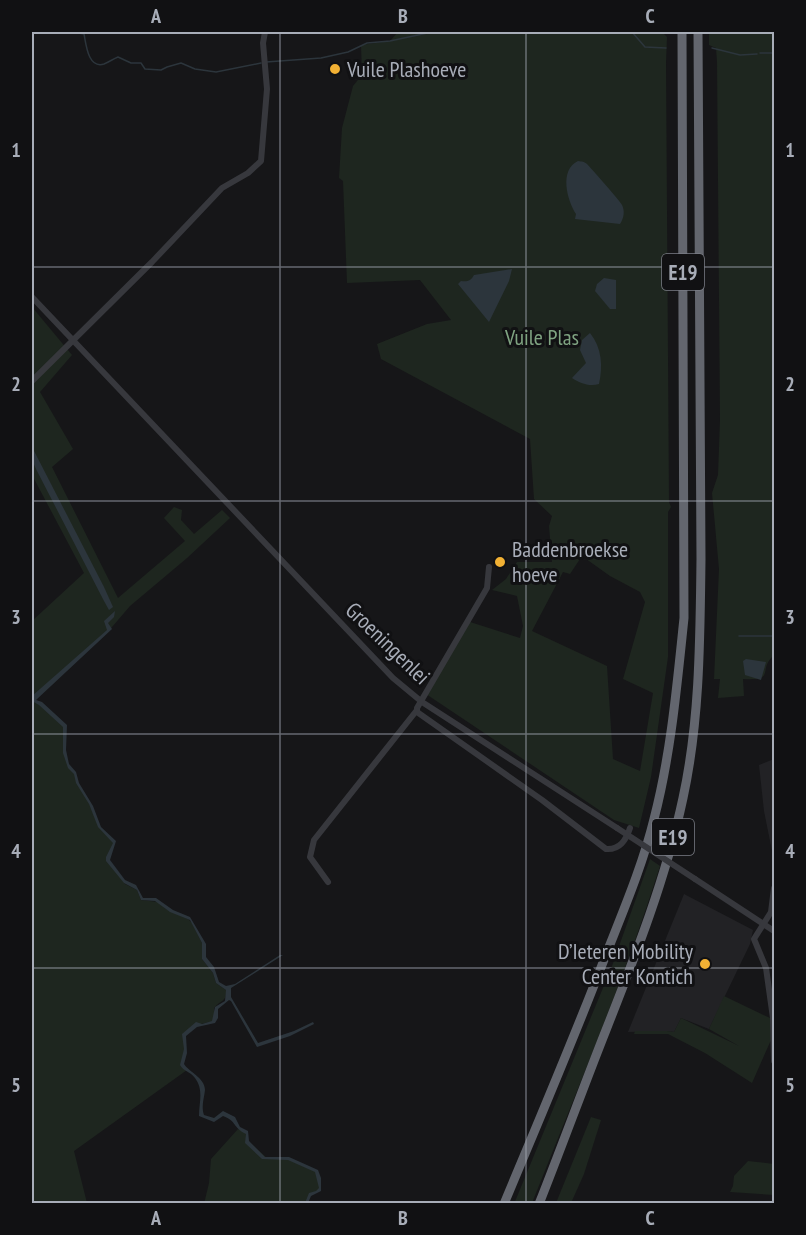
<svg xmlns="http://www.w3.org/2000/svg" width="806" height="1235" viewBox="0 0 806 1235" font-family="'PT Sans Narrow',sans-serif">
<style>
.built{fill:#222225}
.green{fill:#1e261f;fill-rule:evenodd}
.water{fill:#2c353c}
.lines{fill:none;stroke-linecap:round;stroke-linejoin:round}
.stream{stroke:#2c353c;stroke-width:1.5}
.minor{stroke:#37383d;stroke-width:6}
.highway{stroke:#63666e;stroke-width:9}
.minor-bridge{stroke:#37383d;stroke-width:6}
.grid{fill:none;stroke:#a8adb8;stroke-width:1.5;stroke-opacity:0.55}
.poi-dot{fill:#f2b134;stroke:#111113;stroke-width:2}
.labels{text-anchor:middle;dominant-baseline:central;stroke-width:6;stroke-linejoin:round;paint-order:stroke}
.shield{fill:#111113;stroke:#7b7e86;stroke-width:1.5}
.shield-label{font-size:21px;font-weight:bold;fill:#a8adb8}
.poi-label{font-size:22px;fill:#a8adb8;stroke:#111113;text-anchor:start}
.park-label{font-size:22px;fill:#7fa381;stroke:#111113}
.street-label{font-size:22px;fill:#a8adb8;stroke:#111113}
.neatline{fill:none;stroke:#a8adb8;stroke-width:2}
.grid-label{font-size:20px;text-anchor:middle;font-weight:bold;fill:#a8adb8}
</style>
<rect width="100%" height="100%" fill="#161618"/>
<!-- built -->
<g class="built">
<polygon points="774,759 774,861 764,811 759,765"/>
<polygon points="684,894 753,930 750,944 709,1029 681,1018 674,1032 667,1031 628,1032"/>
</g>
<!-- green -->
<g class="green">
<path d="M 398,32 L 662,32 L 667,37 L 666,63 L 669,502 L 671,507 L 668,512 L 668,657 L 651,777 L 639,828 L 614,820 L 426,694 L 467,621 L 520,638 L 523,626 L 517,596 L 492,590 L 506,579 L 517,562 L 552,562 L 549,526 L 552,516 L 534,499 L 530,439 L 381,359 L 377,344 L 427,324 L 451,320 L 420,280 L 347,283 L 343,181 L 339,178 L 342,128 L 353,86 L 362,75 L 361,45 L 390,41 ZM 582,556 L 610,576 L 640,592 L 645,602 L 623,679 L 653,693 L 640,771 L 613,759 L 607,666 L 532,631 L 563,572 L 570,574 Z"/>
<path d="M 709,32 L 774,32 L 774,655 C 757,670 777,681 743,679 L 744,696 L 718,698 L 720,679 L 714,679 L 719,569 L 712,493 L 718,475 L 720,420 L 717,62 L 716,48 L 709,45 Z"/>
<path d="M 32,307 L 72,355 L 40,392 L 73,449 L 52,467 L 118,598 L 185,541 L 164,518 L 174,507 L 182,510 L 181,520 L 194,534 L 222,510 L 230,518 L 187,558 L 130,606 L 106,634 L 33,697 L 65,726 L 65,751 L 68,763 L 75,773 L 77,783 L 87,799 L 100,828 L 115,841 L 107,858 L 125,884 L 137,890 L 141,900 L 158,902 L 166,909 L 188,919 L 192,923 L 202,943 L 202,959 L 213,973 L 216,983 L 226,990 C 227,1002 220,1000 214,1008 L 214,1021 L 201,1024 L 185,1034 L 183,1067 L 187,1070 L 74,1151 L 87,1203 L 32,1203 L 32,621 L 84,573 L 32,475 Z"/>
<path d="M 650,859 L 660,866 C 624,981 576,1092 532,1203 L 514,1204 L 612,966 Z"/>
<polygon points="724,996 770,1018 771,1040 752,1083 705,1053 668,1034 634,1034 635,1031 667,1031 674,1032 681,1018 739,1046 709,1029"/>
<polygon points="591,1117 601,1120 584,1174 571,1203 556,1203"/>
<polygon points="238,1129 246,1132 246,1139 268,1159 285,1157 316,1170 320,1190 309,1197 307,1203 204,1204 209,1183 211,1159"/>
<polygon points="748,1161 774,1164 774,1195 730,1192 733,1186 734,1176"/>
</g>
<!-- water -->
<g class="water">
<path d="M 578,161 C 583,162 583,161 587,164 C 590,167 621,202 622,205 C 625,211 624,218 620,224 L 575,219 L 576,214 C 567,200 559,170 578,161 Z"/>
<path d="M 512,269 L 509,281 L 489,322 L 458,284 L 461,281 C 467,282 471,281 474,275 Z"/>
<polygon points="604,278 616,280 616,309 610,309 595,291 597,284"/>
<path d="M 590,333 C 602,348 603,366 599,384 C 589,387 580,383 572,378 L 586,363 L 580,350 L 582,340 Z"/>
<polygon points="32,447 104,587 113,607 109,610 104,601 36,469 32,460"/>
<path d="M 115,611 L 114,617 L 108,623 L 112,629 L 36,700 L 42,702 L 67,725 L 66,750 L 69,764 L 76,772 L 79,783 L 93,806 L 101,827 L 116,841 L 110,860 L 125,880 L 136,885 L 143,898 L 156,898 L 173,910 L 190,917 L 206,944 L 206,957 L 214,967 L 219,982 L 226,986 L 235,984 L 280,955 L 283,955 L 231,988 L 231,997 L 258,1043 L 294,1031 L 313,1022 L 314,1024 L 290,1036 L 257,1047 L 231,1001 L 229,1000 L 218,1009 L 218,1018 L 215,1023 L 197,1027 L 186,1036 L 187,1053 L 184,1064 C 189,1072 205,1078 205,1090 C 204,1099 201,1106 204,1115 L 214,1118 L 223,1111 L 235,1117 L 240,1127 L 248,1131 L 249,1141 L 265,1157 L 289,1157 L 318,1170 L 321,1178 L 321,1191 L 311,1196 L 308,1203 L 305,1203 L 309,1193 L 316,1191 L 319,1188 L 315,1172 L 288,1160 L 262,1159 L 245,1143 L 246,1134 C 232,1127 237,1121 223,1116 L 214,1122 L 199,1116 C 199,1102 204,1090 195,1078 C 190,1071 184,1072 180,1065 L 184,1049 L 182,1034 L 196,1022 L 202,1024 L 212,1021 L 215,1007 L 225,1001 L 226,990 L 216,983 L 213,973 L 202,959 L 202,943 L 190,920 L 170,912 L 155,901 L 141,900 L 137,890 L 124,883 L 106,861 L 106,857 L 113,843 L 98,827 L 89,804 L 76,783 L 74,774 L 68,768 L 63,753 L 63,727 L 39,705 L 32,701 L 32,696 L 107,630 L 104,621 Z"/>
<polygon points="746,659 766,662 761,680 745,675 743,661"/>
</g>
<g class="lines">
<!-- stream -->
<g class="stream">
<path d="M 73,32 L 84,34 C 86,44 88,69 104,64 C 109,62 113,59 118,57 L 131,63 L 141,63 L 145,69 L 161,70 L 167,67 L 181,63 L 195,69 L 216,72 L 261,63"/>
<polyline points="632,32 645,47 666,48"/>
<polyline points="712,48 740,55 757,54"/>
<polyline points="760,53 774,53"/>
<polyline points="266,62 321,58 348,52 367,43 390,41 432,32"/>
<polyline points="739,636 774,636"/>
</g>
<!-- minor -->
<g class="minor">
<polyline points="32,297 393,678 422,702 617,828"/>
<polyline points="32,381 152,262 222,188 248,173 261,161 267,89 263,43 265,32"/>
<path d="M 489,567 L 487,588 L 417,708 L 417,712 L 542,800 L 606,849 C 620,850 626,840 630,828"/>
<polyline points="695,879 774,931"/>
<polyline points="328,882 310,857 314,840 417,710"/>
<polyline points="774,888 771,912 754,939 766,968 773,1018 774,1061"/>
</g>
<!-- highway -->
<g class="highway">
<path d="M 504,1204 C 539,1120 575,1036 607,952 C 624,909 643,864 654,819 C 671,754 677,685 684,618 L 682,32"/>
<path d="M 539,1204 C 562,1146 583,1088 606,1030 C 636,954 666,878 683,798 C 700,720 700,638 701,559 L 698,32"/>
</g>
<!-- minor-bridge -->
<polyline class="minor-bridge" points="617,828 695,879"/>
</g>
<!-- grid -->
<path class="grid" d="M 280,32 L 280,1204M 526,32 L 526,1204M 32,267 L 774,267M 32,501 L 774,501M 32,734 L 774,734M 32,968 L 774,968"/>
<!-- markers -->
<g class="poi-dot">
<circle cx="335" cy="69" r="6"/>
<circle cx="500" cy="562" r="6"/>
<circle cx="705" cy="964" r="6"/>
</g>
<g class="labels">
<!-- shield labels -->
<g class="shield">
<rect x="662" y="254" width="42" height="36" rx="4.5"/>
<rect x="652" y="819" width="42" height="36" rx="4.5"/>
</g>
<g class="shield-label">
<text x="683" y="272">E19</text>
<text x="673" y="837">E19</text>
</g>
<!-- poi labels -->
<g class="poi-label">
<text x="347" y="69">Vuile Plashoeve</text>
<text x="512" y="549">Baddenbroekse<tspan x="512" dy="25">hoeve</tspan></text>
<text x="693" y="951" text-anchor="end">D’Ieteren Mobility<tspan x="693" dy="25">Center Kontich</tspan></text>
</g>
<!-- park labels -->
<g class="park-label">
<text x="542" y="337">Vuile Plas</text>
</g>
<!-- street labels -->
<g class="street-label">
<text transform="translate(388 643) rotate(44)">Groeningenlei</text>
</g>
</g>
<!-- border -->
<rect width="806" height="1235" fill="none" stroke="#111113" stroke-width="66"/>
<rect x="33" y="33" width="740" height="1169" class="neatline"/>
<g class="grid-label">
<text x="156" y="23">A</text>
<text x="403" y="23">B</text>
<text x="650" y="23">C</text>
<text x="16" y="157">1</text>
<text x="790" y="157">1</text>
<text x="16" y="391">2</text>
<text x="790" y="391">2</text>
<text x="16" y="624">3</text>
<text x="790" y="624">3</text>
<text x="16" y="858">4</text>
<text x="790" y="858">4</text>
<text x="16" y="1092">5</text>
<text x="790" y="1092">5</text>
<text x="156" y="1225">A</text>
<text x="403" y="1225">B</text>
<text x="650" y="1225">C</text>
</g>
</svg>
